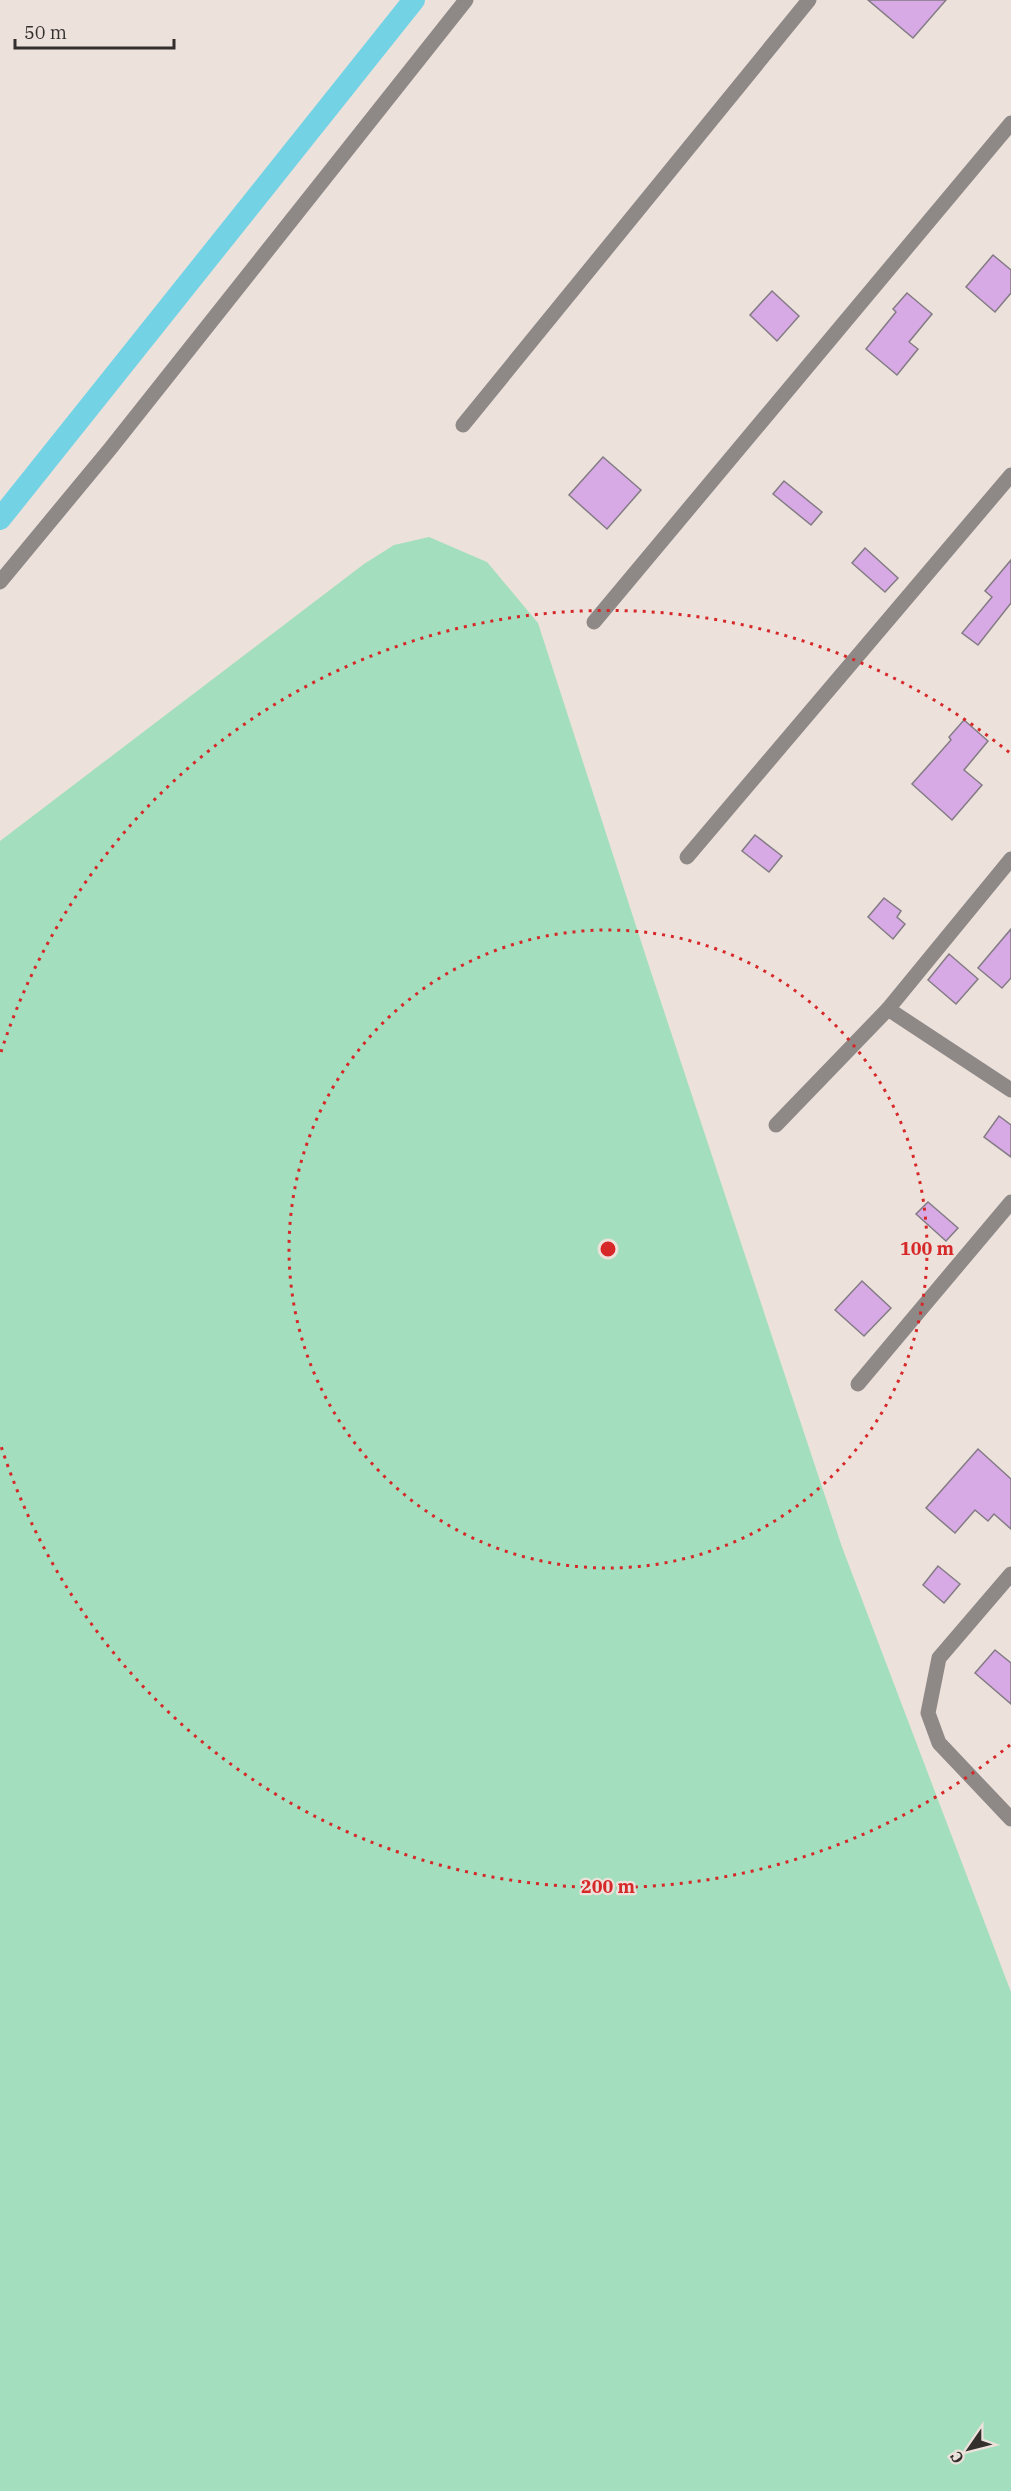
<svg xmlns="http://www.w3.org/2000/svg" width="1011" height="2491" viewBox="0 0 1011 2491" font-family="'IBM Plex Serif',serif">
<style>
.green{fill:#a3dfbe}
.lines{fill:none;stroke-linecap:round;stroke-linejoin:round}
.canal{stroke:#73d3e5;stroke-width:22}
.building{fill:#d8aae5;stroke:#837c84;stroke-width:1.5}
.minor{stroke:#8e8987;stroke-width:15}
.ring{fill:none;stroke:#d62828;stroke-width:3;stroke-dasharray:3 6}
.centre{fill:#d62828;stroke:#ede1db;stroke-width:3}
.ring-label{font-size:18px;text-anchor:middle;font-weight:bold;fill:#d62828;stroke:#ede1db;stroke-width:4.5;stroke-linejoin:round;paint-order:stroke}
</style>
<rect width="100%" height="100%" fill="#ede1db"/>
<!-- green -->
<polygon class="green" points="429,537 487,562 538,623 649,966 842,1547 1011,1992 1011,2491 0,2491 0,841 364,564 394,545"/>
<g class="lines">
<!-- canal -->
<polyline class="canal" points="0,519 414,0"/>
</g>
<!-- building -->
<g class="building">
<polygon points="868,0 946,0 913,38"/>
<polygon points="993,255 1011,270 1011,293 995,312 966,287"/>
<polygon points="772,291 799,316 777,341 750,315"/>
<polygon points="907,293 932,314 909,342 918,349 897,375 866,349 896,312 893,309"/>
<polygon points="603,457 641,490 607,529 569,495"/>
<polygon points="784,481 822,512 811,525 773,494"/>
<polygon points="865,548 898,578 885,592 852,563"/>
<polygon points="1011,560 1011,603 978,645 962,633 992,597 985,591"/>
<polygon points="964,720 988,741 964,770 982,785 952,820 912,784 951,740 949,737"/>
<polygon points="755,835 782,856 769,872 742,851"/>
<polygon points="884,898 901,911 897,917 905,924 893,939 868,917"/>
<polygon points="1011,929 1011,978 1002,988 978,968"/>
<polygon points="949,954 978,979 956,1004 928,980"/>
<polygon points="999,1116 1011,1125 1011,1157 984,1137"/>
<polygon points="928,1202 958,1228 946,1241 916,1214"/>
<polygon points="862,1281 891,1308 864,1336 835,1310"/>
<polygon points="978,1449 1011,1479 1011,1529 994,1514 988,1521 975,1510 955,1533 926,1508"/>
<polygon points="938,1566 960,1584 944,1603 923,1585"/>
<polygon points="995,1650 1011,1663 1011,1704 975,1673"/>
</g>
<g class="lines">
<!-- minor -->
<g class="minor">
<polyline points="463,425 809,0"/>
<polyline points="0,582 110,449 466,0"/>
<polyline points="594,622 1011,123"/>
<polyline points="687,857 1011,475"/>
<polyline points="888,1009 1011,1090"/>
<polyline points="776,1125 888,1009 1011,859"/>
<polyline points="858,1384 1011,1202"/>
<polyline points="1011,1574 939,1658 928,1713 939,1743 1011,1819"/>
</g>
</g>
<!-- distance rings -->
<g class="ring">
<circle cx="608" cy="1249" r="319"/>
<path d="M1010 1745A638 638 0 0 1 1 1446M1 1052A638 638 0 0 1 1010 753"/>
</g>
<circle cx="608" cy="1249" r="9" class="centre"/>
<g class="ring-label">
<text x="927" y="1255">100 m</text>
<text x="608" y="1893">200 m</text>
</g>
<!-- north arrow -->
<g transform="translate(969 2449) rotate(235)" stroke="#ede1db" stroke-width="4.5" paint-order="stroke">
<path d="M0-4.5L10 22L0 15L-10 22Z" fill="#332f2d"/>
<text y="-9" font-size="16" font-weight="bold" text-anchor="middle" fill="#332f2d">С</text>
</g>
<!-- scale -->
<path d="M15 39v9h159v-9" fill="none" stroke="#332f2d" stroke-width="3"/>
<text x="24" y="39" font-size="18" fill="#332f2d" stroke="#ede1db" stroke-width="4.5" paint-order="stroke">50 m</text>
</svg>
